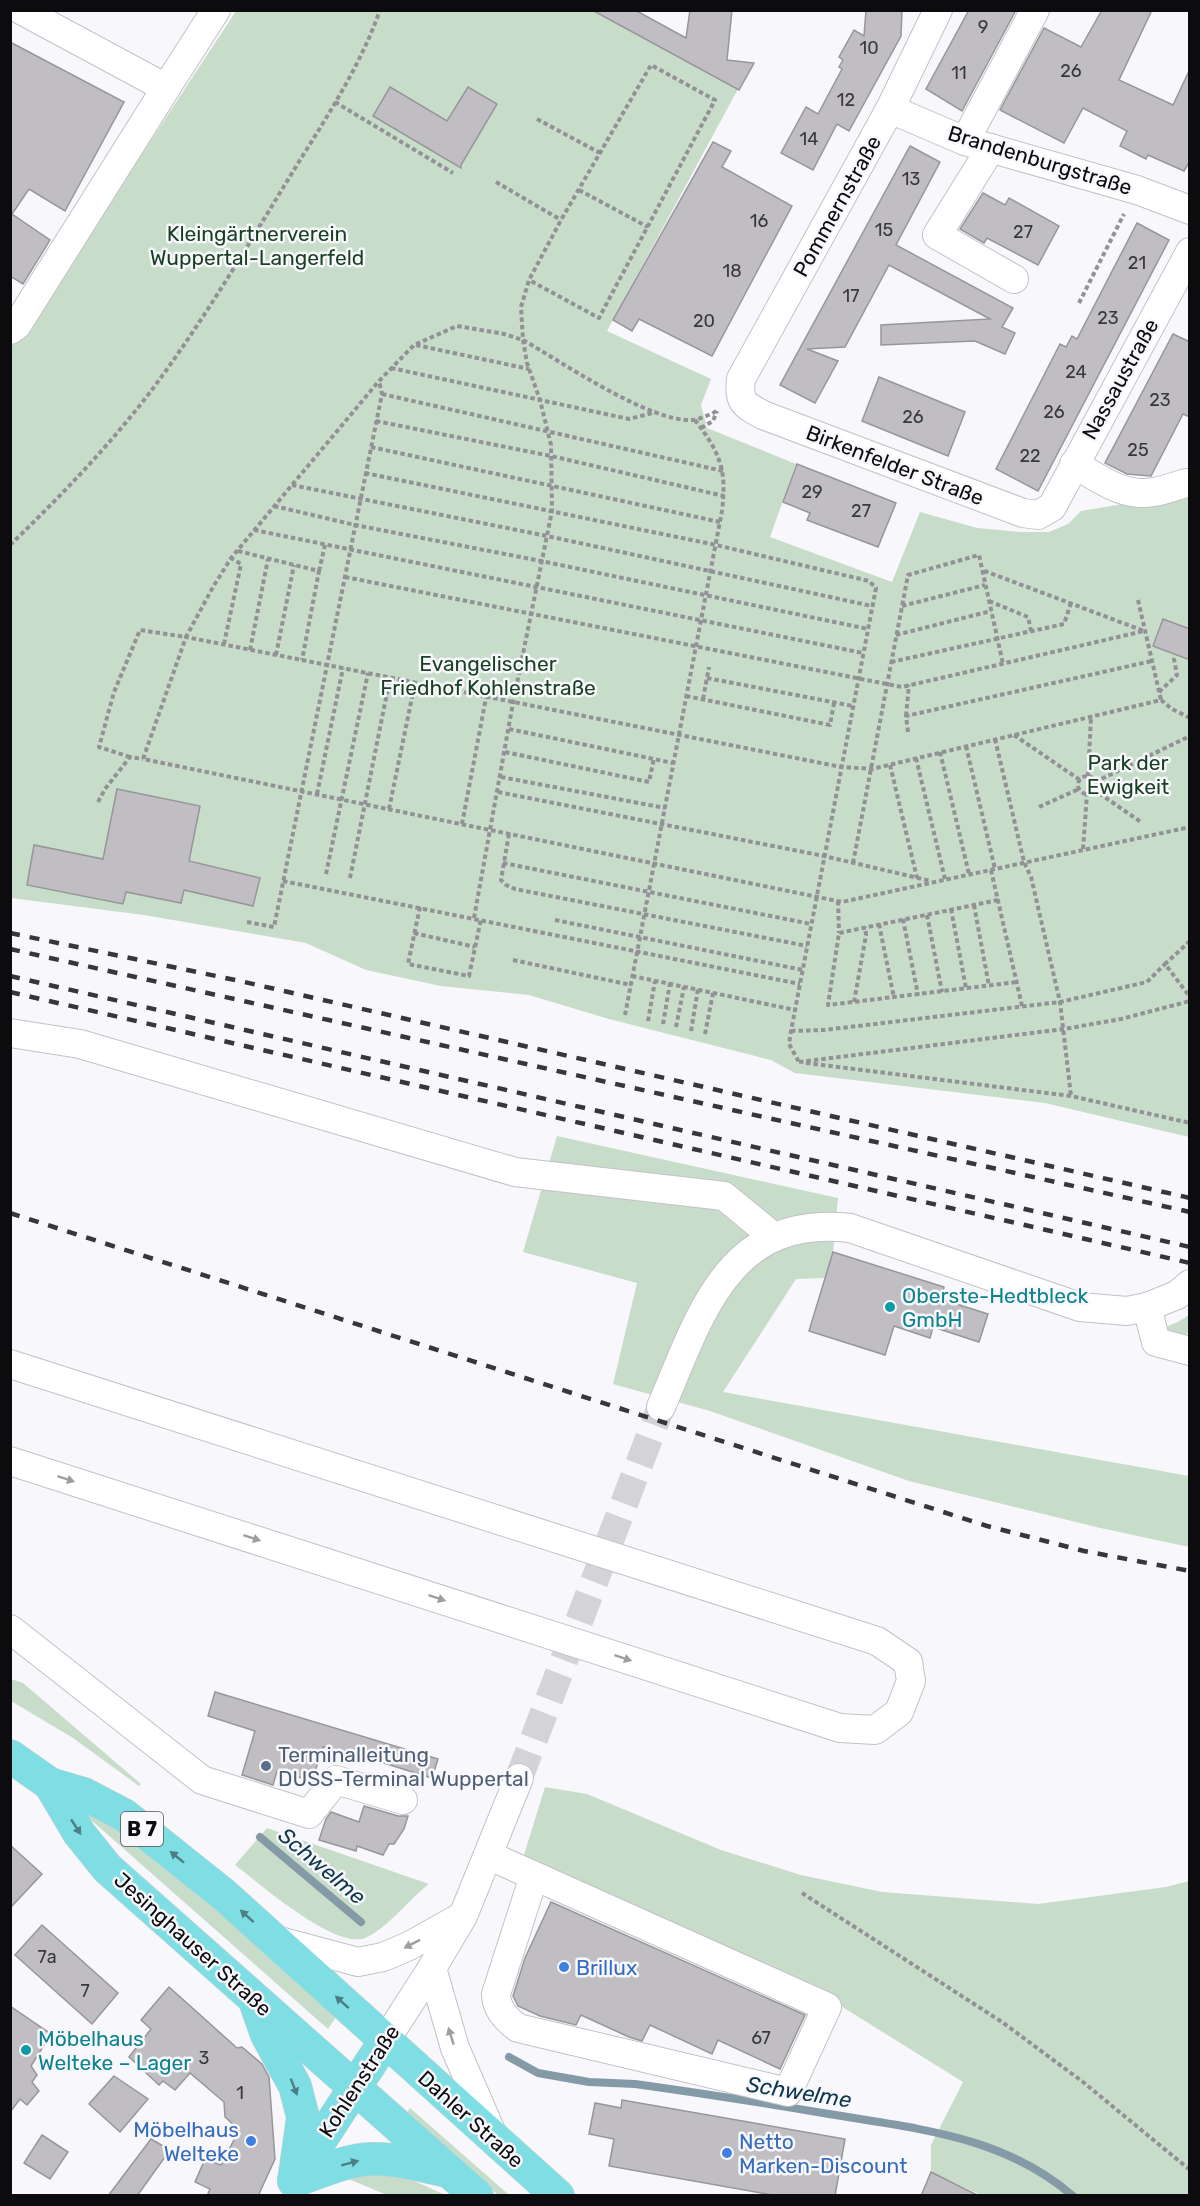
<svg xmlns="http://www.w3.org/2000/svg" width="1200" height="2206" viewBox="0 0 1200 2206" font-family="Rubik,sans-serif">
<style>
.green{fill:#c8dcca}
.lines{fill:none;stroke-linecap:round;stroke-linejoin:round}
.stream{stroke:#859aa7;stroke-width:8}
.building{fill:#c0bec2;stroke:#979699;stroke-width:1.5}
.minor-tunnel{stroke:#d4d4d8;stroke-width:28;stroke-dasharray:28 14;stroke-linecap:butt}
.minor-casing{stroke:#c2c2c7;stroke-width:30}
.major-casing{stroke:#d3d3d4;stroke-width:34}
.path{stroke:#929296;stroke-width:4;stroke-dasharray:4.5 3;stroke-linecap:butt}
.minor{stroke:#fff;stroke-width:28}
.major{stroke:#7fdde4;stroke-width:33}
.rail{stroke:#37373a;stroke-width:4.5;stroke-dasharray:10 10;stroke-linecap:butt}
.oneway{fill:#9e9e9f}
.oneway2{fill:#4b7f84}
.culture-dot{fill:#0f9aa8;stroke:#f7f7fc;stroke-width:2}
.service-dot{fill:#5c6f8a;stroke:#f7f7fc;stroke-width:2}
.shop-dot{fill:#3f7fe0;stroke:#f7f7fc;stroke-width:2}
.labels{text-anchor:middle;dominant-baseline:central;stroke-width:5;stroke-linejoin:round;paint-order:stroke}
.number-label{font-size:18px;fill:#39383b}
.shield{fill:#f7f7fc;stroke:#525255;stroke-width:1.5}
.shield-label{font-size:20px;font-weight:bold;fill:#0c0c0e}
.street-label{font-size:21px;fill:#0c0c0e;stroke:#f7f7fc}
.park-label{font-size:21px;fill:#183f20;stroke:#f7f7fc}
.culture-label{font-size:21px;fill:#0d838f;stroke:#f7f7fc;text-anchor:start}
.service-label{font-size:21px;fill:#4e5e75;stroke:#f7f7fc;text-anchor:start}
.shop-label{font-size:21px;fill:#366cbe;stroke:#f7f7fc;text-anchor:start}
.water-label{font-size:22px;font-style:italic;fill:#0d374a;stroke:#f7f7fc}
</style>
<rect width="100%" height="100%" fill="#f7f7fc"/>
<!-- green -->
<g class="green">
<polygon points="236,11 592,11 738,89 607,331 711,379 701,405 707,428 796,464 770,537 892,582 920,512 977,528 1020,532 1049,532 1068,524 1081,511 1189,493 1189,1137 1045,1103 795,1073 771,1060 609,1019 529,995 441,986 366,970 306,943 144,915 11,898 11,345 29,326"/>
<polygon points="557,1136 838,1198 833,1252 826,1278 796,1279 723,1392 1189,1476 1189,1547 1096,1527 909,1481 710,1411 613,1384 637,1283 523,1252"/>
<polygon points="1189,1315 1189,1329 1184,1342 1158,1330 1178,1322"/>
<polygon points="11,1679 23,1683 141,1784 139,1786 73,1738 11,1701"/>
<polygon points="545,1787 587,1794 721,1850 801,1875 882,1892 1038,1904 1166,1887 1189,1881 1189,2195 981,2195 931,2172 931,2145 963,2082 820,1993 523,1858"/>
<polygon points="75,1797 226,1915 338,2014 328,2029 73,1804"/>
<path d="M 267,1828 L 429,1884 C 409,1899 388,1928 365,1938 C 335,1950 259,1883 235,1865 Z"/>
<polygon points="410,2108 509,2195 498,2195 406,2114"/>
<polygon points="347,2172 408,2178 445,2195 387,2195 346,2178"/>
</g>
<g class="lines">
<!-- stream -->
<g class="stream">
<polyline points="260,1837 361,1922"/>
<path d="M 509,2057 L 538,2073 L 589,2082 L 635,2084 C 700,2093 764,2103 829,2114 C 917,2129 1002,2135 1073,2196"/>
</g>
</g>
<!-- building -->
<g class="building">
<polygon points="592,10 635,10 686,38 690,10 732,10 727,60 754,63 739,90"/>
<polygon points="866,10 902,10 901,36 849,131 837,124 813,170 781,153 806,107 818,114 842,69 839,67 843,60 839,57 854,30 864,36"/>
<polygon points="969,10 1012,10 1015,12 962,111 926,89"/>
<polygon points="1102,10 1152,10 1119,80 1173,105 1190,69 1190,161 1184,171 1148,155 1146,159 1120,146 1127,131 1083,108 1064,143 1000,110 1044,28 1081,47"/>
<polygon points="10,42 124,102 65,211 29,189 12,214 50,240 23,284 10,276"/>
<polygon points="390,87 447,121 468,87 497,104 461,165 461,168 373,116"/>
<polygon points="713,142 731,151 722,167 792,206 712,356 639,319 632,331 613,320"/>
<polygon points="910,146 940,162 896,245 1013,308 1002,327 1015,333 1005,354 975,341 881,345 881,325 990,319 889,265 845,347 807,349 838,361 815,403 780,385"/>
<polygon points="983,193 1005,205 1009,198 1059,226 1038,265 987,238 984,243 960,229"/>
<polygon points="1137,223 1169,240 1038,491 996,469 1060,344 1066,347 1072,336 1077,339"/>
<polygon points="1173,334 1190,342 1190,417 1183,414 1151,476 1127,474 1105,463"/>
<polygon points="879,377 965,412 948,456 862,421"/>
<polygon points="797,464 896,503 878,547 807,520 810,513 783,502"/>
<polygon points="1163,619 1190,629 1190,660 1153,646"/>
<polygon points="117,789 200,806 189,861 260,878 253,906 184,890 181,903 126,892 123,904 27,885 34,845 103,859"/>
<polygon points="833,1252 944,1287 941,1299 988,1314 979,1342 933,1327 930,1338 894,1326 885,1355 809,1331"/>
<polygon points="215,1692 438,1759 432,1778 345,1751 345,1753 323,1747 312,1781 277,1771 273,1785 242,1775 255,1731 208,1716"/>
<polygon points="364,1806 398,1816 408,1816 404,1829 394,1844 389,1844 383,1855 357,1846 356,1851 319,1840 326,1819 331,1812 359,1822"/>
<polygon points="10,1845 42,1874 10,1908"/>
<polygon points="551,1902 805,2015 780,2069 718,2040 712,2054 650,2025 642,2041 629,2037 581,2015 576,2025 540,2016 518,2006 513,1996 525,1958"/>
<polygon points="42,1925 118,1993 92,2024 15,1955"/>
<polygon points="169,1987 237,2048 242,2047 262,2064 269,2077 275,2159 258,2196 207,2196 210,2189 195,2182 205,2159 221,2165 239,2130 225,2117 224,2102 190,2073 175,2090 163,2081 159,2085 129,2057 151,2029 141,2020"/>
<polygon points="10,2006 51,2034 31,2066 37,2075 32,2082 39,2091 27,2105 20,2099 10,2112"/>
<polygon points="114,2076 148,2099 120,2132 89,2104"/>
<polygon points="622,2100 845,2139 835,2196 778,2196 609,2166 614,2139 589,2134 595,2103 621,2108"/>
<polygon points="42,2135 68,2152 50,2179 24,2163"/>
<polygon points="151,2139 170,2150 137,2196 108,2196"/>
<polygon points="931,2172 979,2196 921,2196"/>
</g>
<g class="lines">
<!-- minor-tunnel -->
<polyline class="minor-tunnel" points="519,1778 661,1407"/>
<defs>
<g id="minor">
<polyline points="21,10 166,88 216,10"/>
<path d="M 938,10 L 890,109 L 741,379 C 738,402 744,405 763,415 L 1023,513 L 1038,515 L 1052,507 L 1190,252"/>
<polyline points="890,109 965,141 1137,190 1190,210"/>
<polyline points="965,141 1035,10"/>
<polyline points="991,148 937,235 1014,279"/>
<polyline points="10,330 17,325 166,88"/>
<path d="M 1074,464 C 1098,478 1124,498 1154,492 C 1165,490 1176,486 1186,483"/>
<polyline points="10,1033 80,1044 515,1172 724,1196 774,1237"/>
<polyline points="1147,1307 1156,1342 1190,1351"/>
<polyline points="10,1364 877,1641 908,1662 911,1681 899,1712 875,1730 840,1728 10,1461"/>
<path d="M 661,1407 C 700,1316 728,1214 850,1228 L 1080,1307 L 1127,1311 L 1147,1307 L 1177,1295 L 1190,1284"/>
<polyline points="10,1629 202,1780 309,1814 336,1780 403,1800"/>
<path d="M 488,1855 L 519,1869 L 827,2007 L 788,2092 L 518,2028 C 507,2020 496,2008 496,1994 L 534,1876"/>
<polyline points="272,1939 358,1962 383,1957 409,1946 461,1917"/>
<polyline points="432,1968 455,2048 494,2138"/>
<polyline points="385,2041 432,1968 463,1916 519,1778"/>
</g>
<g id="major">
<polyline points="10,1756 50,1784 84,1794 124,1815 223,1894 558,2196"/>
<polyline points="50,1784 79,1833 107,1868 477,2196"/>
<polyline points="256,2004 267,2035 295,2086 303,2117 294,2181"/>
<polyline points="299,2173 385,2041"/>
<path d="M 294,2181 C 318,2173 345,2160 371,2159 C 397,2158 425,2166 450,2172"/>
</g>
</defs>
<!-- minor casing -->
<use href="#minor" class="minor-casing"/>
<!-- major casing -->
<use href="#major" class="major-casing"/>
<!-- path -->
<g class="path">
<polyline points="335,102 453,173"/>
<polyline points="537,119 600,153"/>
<polyline points="496,182 561,220"/>
<polyline points="579,190 648,227"/>
<polyline points="1079,303 1124,214"/>
<polyline points="416,345 529,369"/>
<polyline points="391,368 629,419 656,412"/>
<polyline points="382,394 723,471"/>
<polyline points="376,421 551,456 724,496"/>
<polyline points="701,428 713,421 717,411"/>
<polyline points="371,447 720,522"/>
<polyline points="365,473 716,545 869,581 876,588 791,1031 789,1044 799,1062"/>
<polyline points="292,485 547,536 872,606"/>
<polyline points="274,506 355,525 541,561 868,629"/>
<polyline points="254,530 863,653"/>
<path d="M 10,545 C 60,497 109,446 151,391 C 202,323 245,250 289,178 C 322,124 359,70 380,10"/>
<polyline points="238,551 319,571 302,660"/>
<polyline points="319,571 325,545"/>
<polyline points="345,577 902,687 1144,631 982,570"/>
<polyline points="1138,600 1161,700"/>
<polyline points="989,601 1028,617 1031,631"/>
<polyline points="902,606 985,585"/>
<polyline points="896,635 991,611"/>
<polyline points="224,644 241,564 231,558"/>
<polyline points="250,650 268,559"/>
<polyline points="276,655 294,565"/>
<polyline points="891,662 1064,624 1071,603"/>
<polyline points="707,678 853,706"/>
<polyline points="1159,692 1177,675 1174,659 1176,655"/>
<polyline points="686,696 830,725 834,703"/>
<polyline points="703,699 709,667"/>
<polyline points="906,716 909,685"/>
<polyline points="1190,718 1172,709 1161,700 872,769 841,767 186,637 143,759 842,902 1190,827"/>
<polyline points="509,729 673,763"/>
<polyline points="908,732 906,716 1152,661"/>
<polyline points="1014,735 1080,780"/>
<polyline points="995,739 1024,862 1031,877 1060,1002 1071,1096"/>
<polyline points="966,746 995,869"/>
<polyline points="505,752 649,782 654,758"/>
<polyline points="940,752 969,874"/>
<path d="M 130,757 L 99,747 L 114,692 L 140,630 L 186,637 L 213,587 L 231,558 L 379,381 L 414,345 L 457,326 L 504,334 L 523,340 C 562,362 650,423 693,420 C 701,419 711,414 719,410"/>
<polyline points="916,758 945,879"/>
<polyline points="890,765 917,878"/>
<circle cx="1087" cy="785" r="9"/>
<polyline points="1088,776 1091,717"/>
<polyline points="501,777 665,808"/>
<polyline points="1095,782 1190,736"/>
<polyline points="1093,789 1141,822"/>
<polyline points="498,792 824,856 931,881"/>
<polyline points="317,794 343,668"/>
<polyline points="98,802 105,789 130,757 143,759"/>
<polyline points="1039,807 1079,789"/>
<polyline points="389,809 415,683"/>
<polyline points="462,824 486,698"/>
<polyline points="509,834 501,880 506,885 515,889 807,946"/>
<polyline points="1083,849 1087,794"/>
<polyline points="503,863 811,924"/>
<polyline points="853,863 908,575 979,555 1003,664"/>
<polyline points="991,870 1022,1006"/>
<polyline points="326,874 368,673"/>
<polyline points="350,878 390,678"/>
<polyline points="283,881 800,984"/>
<polyline points="998,900 839,933 828,1005 1017,982"/>
<polyline points="838,901 839,933"/>
<polyline points="974,905 989,986"/>
<polyline points="420,907 408,964 469,976 481,919"/>
<polyline points="951,909 966,988"/>
<polyline points="927,915 942,992"/>
<polyline points="474,918 513,703 552,511 551,445 540,400 527,363 523,340 521,307 529,280 561,220 651,65 715,100 599,318 529,280"/>
<polyline points="903,919 918,995"/>
<polyline points="555,920 803,970"/>
<polyline points="247,922 274,927 382,394 379,381"/>
<polyline points="879,924 894,998"/>
<polyline points="414,933 475,947"/>
<polyline points="1190,941 1165,964 1190,997"/>
<polyline points="513,960 631,985"/>
<polyline points="632,976 795,1010"/>
<polyline points="854,1002 866,935 865,927"/>
<path d="M 625,1015 L 722,511 C 727,469 720,453 695,420"/>
<polyline points="648,1021 655,981"/>
<polyline points="663,1024 670,983"/>
<polyline points="676,1027 684,987"/>
<polyline points="691,1031 698,989"/>
<polyline points="791,1031 824,1030 1060,1002 1147,982 1165,964"/>
<polyline points="705,1034 713,993"/>
<polyline points="799,1062 1064,1029 1121,1019 1190,1001"/>
<polyline points="806,1063 1071,1096 1190,1123"/>
<polyline points="802,1893 1002,2022 1083,2082 1190,2170"/>
</g>
<!-- minor -->
<use href="#minor" class="minor"/>
<!-- major -->
<use href="#major" class="major"/>
<!-- rail -->
<g class="rail">
<polyline points="10,933 240,981 1190,1198"/>
<polyline points="10,949 1190,1212"/>
<polyline points="10,976 1190,1247"/>
<polyline points="10,992 1190,1263"/>
<polyline points="10,1213 987,1526 1084,1551 1190,1571"/>
</g>
</g>
<!-- one-way arrows -->
<defs><path id="oneway-solid" d="M-6-.8H1V-3.2L6.5 0L1 3.2V.8H-6Z" transform="scale(1.5)"/></defs>
<g class="oneway">
<use href="#oneway-solid" transform="translate(66 1479) rotate(18)"/>
<use href="#oneway-solid" transform="translate(252 1538) rotate(18)"/>
<use href="#oneway-solid" transform="translate(437 1598) rotate(18)"/>
<use href="#oneway-solid" transform="translate(623 1658) rotate(18)"/>
<use href="#oneway-solid" transform="translate(412 1944) rotate(153)"/>
<use href="#oneway-solid" transform="translate(451 2036) rotate(-107)"/>
</g>
<g class="oneway2">
<use href="#oneway-solid" transform="translate(76 1827) rotate(57)"/>
<use href="#oneway-solid" transform="translate(177 1857) rotate(-141)"/>
<use href="#oneway-solid" transform="translate(247 1916) rotate(-138)"/>
<use href="#oneway-solid" transform="translate(342 2002) rotate(-138)"/>
<use href="#oneway-solid" transform="translate(294 2087) rotate(69)"/>
<use href="#oneway-solid" transform="translate(350 2163) rotate(-15)"/>
</g>
<!-- markers -->
<g class="culture-dot">
<circle cx="890" cy="1307" r="6"/>
<circle cx="26" cy="2050" r="6"/>
</g>
<circle class="service-dot" cx="266" cy="1766" r="6"/>
<g class="shop-dot">
<circle cx="564" cy="1967" r="6"/>
<circle cx="251" cy="2141" r="6"/>
<circle cx="727" cy="2153" r="6"/>
</g>
<g class="labels">
<!-- number labels -->
<g class="number-label">
<text x="983" y="27">9</text>
<text x="869" y="48">10</text>
<text x="1071" y="71">26</text>
<text x="959" y="73">11</text>
<text x="846" y="100">12</text>
<text x="809" y="139">14</text>
<text x="911" y="179">13</text>
<text x="759" y="221">16</text>
<text x="884" y="230">15</text>
<text x="1023" y="232">27</text>
<text x="1137" y="263">21</text>
<text x="732" y="271">18</text>
<text x="851" y="296">17</text>
<text x="1108" y="318">23</text>
<text x="704" y="321">20</text>
<text x="1076" y="372">24</text>
<text x="1160" y="400">23</text>
<text x="1054" y="412">26</text>
<text x="913" y="417">26</text>
<text x="1138" y="450">25</text>
<text x="1030" y="456">22</text>
<text x="812" y="492">29</text>
<text x="861" y="511">27</text>
<text x="47" y="1957">7a</text>
<text x="85" y="1991">7</text>
<text x="761" y="2038">67</text>
<text x="204" y="2058">3</text>
<text x="240" y="2093">1</text>
</g>
<!-- shield labels -->
<rect class="shield" x="121" y="1812" width="42" height="34" rx="4.5"/>
<g class="shield-label">
<text x="142" y="1829">B 7</text>
</g>
<!-- street labels -->
<g class="street-label">
<text transform="translate(1040 160) rotate(17)">Brandenburgstraße</text>
<text transform="translate(837 206) rotate(-61)">Pommernstraße</text>
<text transform="translate(1120 379) rotate(-61)">Nassaustraße</text>
<text transform="translate(895 465) rotate(21)">Birkenfelder Straße</text>
<text transform="translate(193 1944) rotate(42)">Jesinghauser Straße</text>
<text transform="translate(359 2081) rotate(-57)">Kohlenstraße</text>
<text transform="translate(471 2119) rotate(42)">Dahler Straße</text>
</g>
<!-- park labels -->
<g class="park-label">
<text x="257" y="233">Kleingärtnerverein<tspan x="257" dy="24">Wuppertal-Langerfeld</tspan></text>
<text x="488" y="663">Evangelischer<tspan x="488" dy="24">Friedhof Kohlenstraße</tspan></text>
<text x="1128" y="762">Park der<tspan x="1128" dy="24">Ewigkeit</tspan></text>
</g>
<!-- culture labels -->
<g class="culture-label">
<text x="902" y="1295">Oberste-Hedtbleck<tspan x="902" dy="24">GmbH</tspan></text>
<text x="38" y="2038">Möbelhaus<tspan x="38" dy="24">Welteke – Lager</tspan></text>
</g>
<!-- service labels -->
<g class="service-label">
<text x="278" y="1754">Terminalleitung<tspan x="278" dy="24">DUSS-Terminal Wuppertal</tspan></text>
</g>
<!-- shop labels -->
<g class="shop-label">
<text x="576" y="1967">Brillux</text>
<text x="239" y="2129" text-anchor="end">Möbelhaus<tspan x="239" dy="24">Welteke</tspan></text>
<text x="739" y="2141">Netto<tspan x="739" dy="24">Marken-Discount</tspan></text>
</g>
<!-- water labels -->
<g class="water-label">
<text transform="translate(322 1866) rotate(40)">Schwelme</text>
<text transform="translate(799 2092) rotate(9)">Schwelme</text>
</g>
</g>
<!-- border -->
<rect width="1200" height="2206" fill="none" stroke="#0c0c0e" stroke-width="24"/>
</svg>
